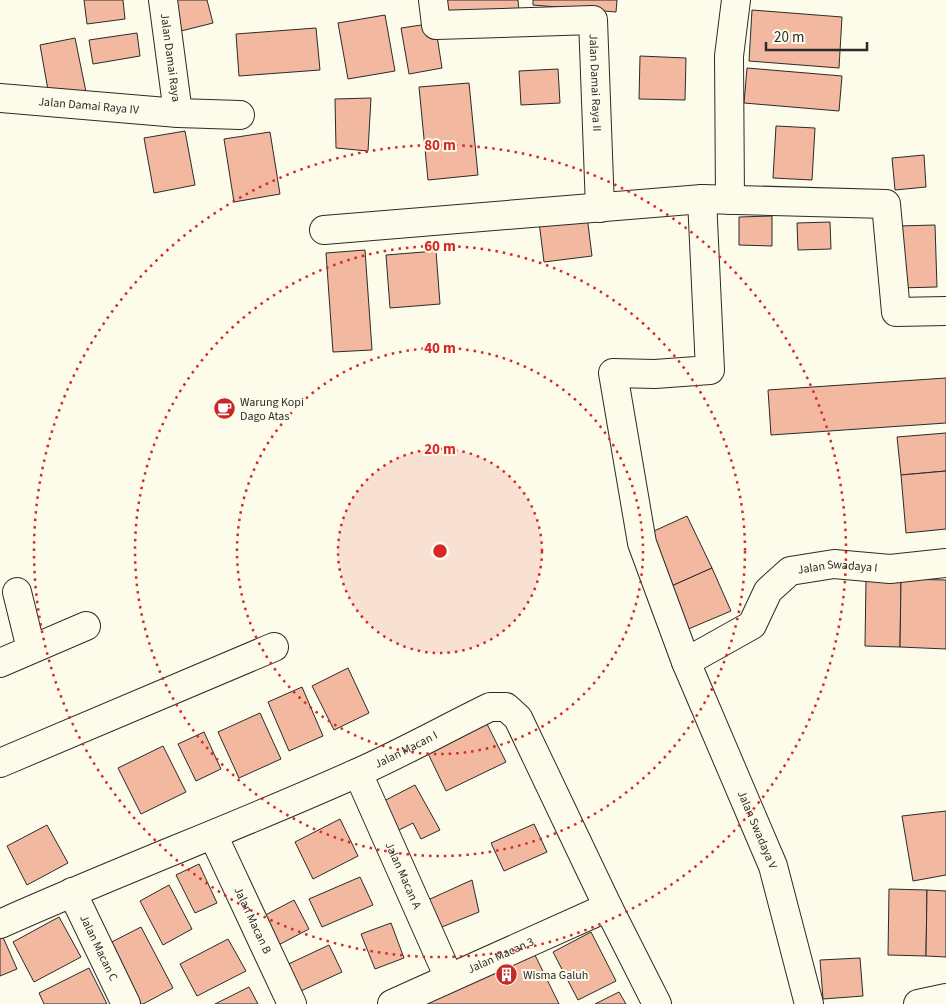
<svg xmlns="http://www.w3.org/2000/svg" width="946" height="1004" viewBox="0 0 946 1004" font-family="'Source Sans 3',sans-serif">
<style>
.building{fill:#f2b8a0;stroke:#2b2b2b}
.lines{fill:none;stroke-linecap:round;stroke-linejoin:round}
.street-casing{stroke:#2b2b2b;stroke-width:30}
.street{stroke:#fdfbea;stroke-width:28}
.ring{fill:none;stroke:#d62828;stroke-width:2.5;stroke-dasharray:2.5 5}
.labels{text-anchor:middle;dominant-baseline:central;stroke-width:4;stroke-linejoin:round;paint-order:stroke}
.street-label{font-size:12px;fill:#2b2b2b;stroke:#fdfbea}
.poi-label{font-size:12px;fill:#2b2b2b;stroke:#fdfbea;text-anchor:start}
.centre{fill:#d62828;stroke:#fdfbea;stroke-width:2.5}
.ring-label{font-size:15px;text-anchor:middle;font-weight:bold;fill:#d62828;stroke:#fdfbea;stroke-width:4;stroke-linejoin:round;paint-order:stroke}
</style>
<rect width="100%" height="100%" fill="#fdfbea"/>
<!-- building -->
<g class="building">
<polygon points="84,0 123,0 125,19 87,24"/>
<polygon points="173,0 207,0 213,23 181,31"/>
<polygon points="446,0 518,0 519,12 447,17"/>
<polygon points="533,0 617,0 616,12 533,5"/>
<polygon points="752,10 842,17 839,68 749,61"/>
<polygon points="385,15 395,71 348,79 338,23"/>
<polygon points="435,23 442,68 409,74 401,28"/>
<polygon points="316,28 320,70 239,76 236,34"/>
<polygon points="137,33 140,56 93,64 89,40"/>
<polygon points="75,38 86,92 48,90 40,45"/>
<polygon points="640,56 686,58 685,100 639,99"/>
<polygon points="747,68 842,76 839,111 744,103"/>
<polygon points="558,69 560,103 521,105 519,71"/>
<polygon points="469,83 478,175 428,180 419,87"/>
<polygon points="371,98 368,151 336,148 335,99"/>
<polygon points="776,126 815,128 812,180 773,178"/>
<polygon points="185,131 195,185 154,193 144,138"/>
<polygon points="270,132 280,194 234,202 224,139"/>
<polygon points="924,155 926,187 895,190 892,158"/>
<polygon points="587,216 592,256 544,262 539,222"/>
<polygon points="772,216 772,246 739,245 739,217"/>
<polygon points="830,222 831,249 798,250 797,223"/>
<polygon points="935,225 937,287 899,288 898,226"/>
<polygon points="365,250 372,350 333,352 326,253"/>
<polygon points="436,251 440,304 390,308 386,255"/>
<polygon points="946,378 946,423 771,435 768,390"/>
<polygon points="946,433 946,471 901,475 897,437"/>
<polygon points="946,471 946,529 906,533 901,475"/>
<polygon points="687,516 712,568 667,588 643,536"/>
<polygon points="712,568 731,611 686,630 667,588"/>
<polygon points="866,579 901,579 900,647 865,646"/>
<polygon points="901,579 946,580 946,649 900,647"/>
<polygon points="348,668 369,713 334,730 312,686"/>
<polygon points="302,687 323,736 289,751 268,702"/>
<polygon points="260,713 281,759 239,778 218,732"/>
<polygon points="482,714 506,762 446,791 423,743"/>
<polygon points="204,732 221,769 196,781 178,744"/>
<polygon points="163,746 186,792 141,814 118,768"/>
<polygon points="415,785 440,830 421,839 413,823 393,833 378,804"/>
<polygon points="946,811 946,875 913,881 902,816"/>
<polygon points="340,819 358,856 313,879 295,842"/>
<polygon points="534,824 547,852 504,871 491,843"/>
<polygon points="47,825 68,863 27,885 7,846"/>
<polygon points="199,864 217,903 195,913 176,875"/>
<polygon points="360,877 373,905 322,927 309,899"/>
<polygon points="472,880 479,912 432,931 419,904"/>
<polygon points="169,885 192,929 163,945 140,901"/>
<polygon points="889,889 927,890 926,956 888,955"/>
<polygon points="927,890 946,891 946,957 926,956"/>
<polygon points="294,900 309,929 269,950 254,921"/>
<polygon points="59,917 81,957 34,982 13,942"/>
<polygon points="391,923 404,958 375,969 361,934"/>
<polygon points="141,927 173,988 143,1004 131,1004 100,948"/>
<polygon points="591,932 616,981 578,1000 553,952"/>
<polygon points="0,935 2,935 17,969 0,976"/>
<polygon points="228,939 246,971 197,996 180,964"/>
<polygon points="329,945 342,972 292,995 280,968"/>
<polygon points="531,947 559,1004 407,1004"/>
<polygon points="860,958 863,996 823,999 820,960"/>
<polygon points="89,968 107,1004 44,1004 39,993"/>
<polygon points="249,987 258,1004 215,1004"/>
<polygon points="619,992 626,1004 595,1004"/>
</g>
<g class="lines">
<defs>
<g id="street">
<path id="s1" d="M 163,0 L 178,113"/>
<path id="s2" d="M 433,0 L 436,25 L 593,20 L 600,208"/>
<path id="s3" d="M 0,98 L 178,113 L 240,115"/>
<path id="s4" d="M 702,199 L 710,370 L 655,374 L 613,373 L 642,543 L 686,662 L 773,866 L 809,1004"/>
<polyline points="730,200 729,56 736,0"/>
<polyline points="324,230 702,199 886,204 896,312 946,311"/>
<polyline points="17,592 31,649"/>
<path id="s5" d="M 686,662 L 752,625 L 768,591 L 790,571 L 834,564 L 890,569 L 946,563"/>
<polyline points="0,663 86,626"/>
<polyline points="0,763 274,647"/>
<path id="s6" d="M 358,773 L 449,978"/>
<path id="s7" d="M 213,835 L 292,1004"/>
<path id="s8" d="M 72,892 L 126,1004"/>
<path id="s9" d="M 0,924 C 118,871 239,826 357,773 C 402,753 445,729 490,707 L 506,707 L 518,718 L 608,907 L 657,1004"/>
<path id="s10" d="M 392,1004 L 608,907"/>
<polyline points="918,1004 946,998"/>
</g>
</defs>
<!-- street casing -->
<use href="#street" class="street-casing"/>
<!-- street -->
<use href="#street" class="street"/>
</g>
<!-- distance rings -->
<circle cx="440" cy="551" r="102" fill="#d62828" fill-opacity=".12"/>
<g class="ring">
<circle cx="440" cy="551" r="102"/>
<circle cx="440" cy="551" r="203"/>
<circle cx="440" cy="551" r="305"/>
<circle cx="440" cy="551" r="406"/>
</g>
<!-- icons -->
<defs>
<symbol id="cafe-disc" viewBox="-11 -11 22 22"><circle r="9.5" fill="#c62828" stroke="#fdfbea"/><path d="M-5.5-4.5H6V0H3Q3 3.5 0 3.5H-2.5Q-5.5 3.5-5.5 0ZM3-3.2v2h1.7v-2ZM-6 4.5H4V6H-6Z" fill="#fff"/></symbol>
<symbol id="building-disc" viewBox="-11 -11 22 22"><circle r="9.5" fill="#c62828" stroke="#fdfbea"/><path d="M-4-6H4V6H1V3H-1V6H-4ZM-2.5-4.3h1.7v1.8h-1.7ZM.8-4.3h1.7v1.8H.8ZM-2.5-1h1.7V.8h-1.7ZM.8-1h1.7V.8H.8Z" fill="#fff"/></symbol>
</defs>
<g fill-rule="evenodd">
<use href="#cafe-disc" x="212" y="396" width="25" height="25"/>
<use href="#building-disc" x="494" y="962" width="25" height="25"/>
</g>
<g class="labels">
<!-- street labels -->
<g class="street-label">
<text stroke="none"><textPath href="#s1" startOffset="58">Jalan Damai Raya</textPath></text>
<text stroke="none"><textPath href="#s2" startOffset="245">Jalan Damai Raya II</textPath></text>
<text stroke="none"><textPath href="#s3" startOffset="89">Jalan Damai Raya IV</textPath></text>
<text stroke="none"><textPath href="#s5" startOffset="191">Jalan Swadaya I</textPath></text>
<text stroke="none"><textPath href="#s9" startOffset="442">Jalan Macan I</textPath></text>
<text stroke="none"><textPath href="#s4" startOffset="750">Jalan Swadaya V</textPath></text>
<text stroke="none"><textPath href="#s6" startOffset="112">Jalan Macan A</textPath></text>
<text stroke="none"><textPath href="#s7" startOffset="94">Jalan Macan B</textPath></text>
<text stroke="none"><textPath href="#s8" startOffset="62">Jalan Macan C</textPath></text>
<text stroke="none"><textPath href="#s10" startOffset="119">Jalan Macan 3</textPath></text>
</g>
<!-- poi labels -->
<g class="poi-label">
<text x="240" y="402">Warung Kopi<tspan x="240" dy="14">Dago Atas</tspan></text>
<text x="523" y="975">Wisma Galuh</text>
</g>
</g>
<circle cx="440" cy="551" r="8" class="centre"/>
<g class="ring-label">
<text x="440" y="150">80 m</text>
<text x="440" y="251">60 m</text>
<text x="440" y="353">40 m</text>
<text x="440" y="454">20 m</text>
</g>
<!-- scale -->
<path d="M766 42v8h101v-8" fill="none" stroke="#2b2b2b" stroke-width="2.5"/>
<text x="774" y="42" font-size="15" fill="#2b2b2b" stroke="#fdfbea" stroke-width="4" paint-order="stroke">20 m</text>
</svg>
